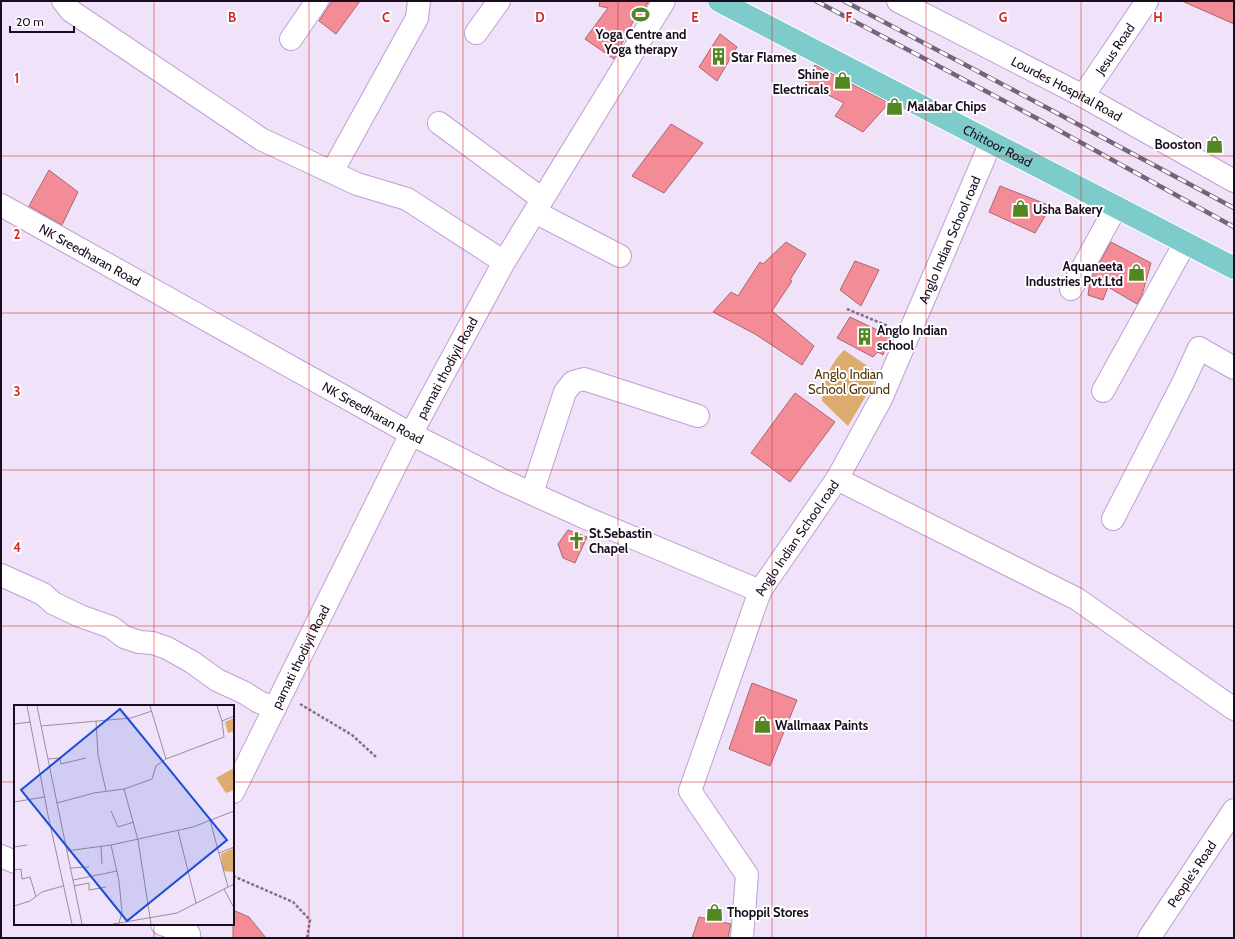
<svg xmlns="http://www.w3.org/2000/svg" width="1235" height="939" viewBox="0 0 1235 939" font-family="Cabin,sans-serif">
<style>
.green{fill:#dbac6d}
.building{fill:#f38c97;stroke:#a9686f}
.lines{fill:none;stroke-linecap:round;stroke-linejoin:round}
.minor-casing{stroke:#c19ed4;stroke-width:24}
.major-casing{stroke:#fff;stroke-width:24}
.path{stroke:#7e7185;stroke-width:2.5;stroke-dasharray:3 2;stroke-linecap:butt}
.minor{stroke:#fff;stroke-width:22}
.major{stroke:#7dcbca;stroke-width:22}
.rail-casing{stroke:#726479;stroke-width:4.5}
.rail{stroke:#fff;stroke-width:3;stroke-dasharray:9;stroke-linecap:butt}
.grid{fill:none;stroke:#d62828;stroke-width:1;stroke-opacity:0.55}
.labels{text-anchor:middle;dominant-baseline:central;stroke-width:4;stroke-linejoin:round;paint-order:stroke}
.poi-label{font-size:13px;font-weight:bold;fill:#190c1f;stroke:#fff;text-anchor:start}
.street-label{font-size:13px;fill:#190c1f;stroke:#fff}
.park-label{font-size:13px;fill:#523300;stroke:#fff}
.inset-road{fill:none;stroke:#9a8ca1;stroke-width:1}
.view{fill:#1d4ed8;fill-opacity:0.15;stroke:#1d4ed8;stroke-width:2}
.inset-edge{fill:none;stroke:#190c1f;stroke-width:2}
.grid-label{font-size:13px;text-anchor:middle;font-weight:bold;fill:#d62828;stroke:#fff;stroke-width:4;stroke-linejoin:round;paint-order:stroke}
</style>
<rect width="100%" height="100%" fill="#f0e2f8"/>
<!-- green -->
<path class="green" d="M 844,350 L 879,374 L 848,426 L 822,401 C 823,381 830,364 844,350 Z"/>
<!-- building -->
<g class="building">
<polygon points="332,1 360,1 336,34 319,21"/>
<polygon points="600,1 649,1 639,17 636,16 614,59 585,39 608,8 599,6"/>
<polygon points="1182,1 1234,1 1234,24"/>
<polygon points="720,34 737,47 717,81 699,67"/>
<polygon points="815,65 889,103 863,132 835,116 844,103 805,83"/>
<polygon points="671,124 703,143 664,193 632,176"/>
<polygon points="49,170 78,192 62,225 29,206"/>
<polygon points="1000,186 1051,206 1035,233 989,212"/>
<polygon points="786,242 806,254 790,280 792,281 772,311 814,346 802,365 755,334 713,312 731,292 738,296 760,262 763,264"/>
<polygon points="1111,242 1151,263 1142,295 1137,304 1108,287 1103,300 1088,295 1090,280"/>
<polygon points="855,261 879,270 861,306 840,290"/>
<polygon points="850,317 890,336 883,355 878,352 873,357 837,338"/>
<polygon points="795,393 835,422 790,482 751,453"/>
<polygon points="568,530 587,537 575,563 563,558 558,544"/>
<polygon points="752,683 797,700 770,766 729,749"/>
<polygon points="233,910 249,917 266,938 233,938"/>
<polygon points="699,917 731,924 728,938 692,938"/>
</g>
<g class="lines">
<defs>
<g id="minor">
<polyline points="63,1 71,11 261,139 357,184 407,199 504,262"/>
<path id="s1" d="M 898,1 L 1083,96 L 1234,181"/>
<polyline points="476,33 499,1"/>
<polyline points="291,39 317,1"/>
<path id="s2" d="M 1083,96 L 1147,1"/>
<polyline points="439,123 542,199"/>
<polyline points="332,172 417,18 419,1"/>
<path id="s3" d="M 1,205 L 411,434 L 504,481 L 586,518 L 760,591"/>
<polyline points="535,212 620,256"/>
<polyline points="1071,289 1116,207"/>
<polyline points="1103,391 1185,243"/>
<polyline points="837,479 1077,599 1234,709"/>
<polyline points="532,493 565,392 573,382 584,379 698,416"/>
<polyline points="1113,519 1183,383 1199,348 1234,368"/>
<polyline points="1,575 43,594 53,603 80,616 111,627 124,637 139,642 153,643 167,648 192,662 217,680 245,693 259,702 275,708"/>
<path id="s4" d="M 233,792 L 411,434 L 504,262 L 664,1"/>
<polyline points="1,856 15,862"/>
<polyline points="162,924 189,934"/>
<path id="s5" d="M 742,938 L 747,875 L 690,791 L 760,591 L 837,479 L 881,399 L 991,142"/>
<path id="s6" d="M 1149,938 L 1234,810"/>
</g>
<g id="major">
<path id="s7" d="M 719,1 L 1234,268"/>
</g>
</defs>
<!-- minor casing -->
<use href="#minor" class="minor-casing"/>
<!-- major casing -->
<use href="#major" class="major-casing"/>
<!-- path -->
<g class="path">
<polyline points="847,309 888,326"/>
<polyline points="300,704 352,735 376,757"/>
<polyline points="233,876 293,902 310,920 307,938"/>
</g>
<!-- minor -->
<use href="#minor" class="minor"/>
<!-- major -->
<use href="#major" class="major"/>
<defs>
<g id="rail">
<polyline points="816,1 1040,120 1234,227"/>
<polyline points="844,1 1053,111 1234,208"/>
</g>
</defs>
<!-- rail casing -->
<use href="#rail" class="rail-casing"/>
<!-- rail -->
<use href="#rail" class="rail"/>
</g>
<!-- grid -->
<path class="grid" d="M 154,1 L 154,706M 309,1 L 309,938M 463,1 L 463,938M 618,1 L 618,938M 772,1 L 772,938M 926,1 L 926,938M 1081,1 L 1081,938M 1,156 L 1234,156M 1,313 L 1234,313M 1,470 L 1234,470M 1,626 L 1234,626M 1,782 L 15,782M 233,782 L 1234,782M 154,924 L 154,938"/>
<!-- icons -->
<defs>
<symbol id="stadium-bare" viewBox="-9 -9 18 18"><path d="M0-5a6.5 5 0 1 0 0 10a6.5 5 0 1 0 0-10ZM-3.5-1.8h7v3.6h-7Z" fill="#52871f" stroke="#fff" stroke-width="2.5" paint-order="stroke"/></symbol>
<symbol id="building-bare" viewBox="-9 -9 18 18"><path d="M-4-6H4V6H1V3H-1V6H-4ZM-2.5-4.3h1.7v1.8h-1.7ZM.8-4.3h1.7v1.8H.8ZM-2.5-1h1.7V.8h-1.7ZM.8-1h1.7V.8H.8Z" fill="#52871f" stroke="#fff" stroke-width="2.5" paint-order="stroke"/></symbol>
<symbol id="shop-bare" viewBox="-9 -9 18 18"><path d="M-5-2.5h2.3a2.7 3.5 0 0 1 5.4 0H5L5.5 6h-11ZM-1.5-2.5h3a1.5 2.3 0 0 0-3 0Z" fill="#52871f" stroke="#fff" stroke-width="2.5" paint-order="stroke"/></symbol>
<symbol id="church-bare" viewBox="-9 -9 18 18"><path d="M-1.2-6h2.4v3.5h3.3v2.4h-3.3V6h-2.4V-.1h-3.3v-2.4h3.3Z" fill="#52871f" stroke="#fff" stroke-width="2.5" paint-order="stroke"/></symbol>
</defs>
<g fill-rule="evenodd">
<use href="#stadium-bare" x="628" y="2" width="25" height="25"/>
<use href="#building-bare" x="706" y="44" width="25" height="25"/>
<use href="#shop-bare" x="830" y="68" width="25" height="25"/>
<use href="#shop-bare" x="882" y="94" width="25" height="25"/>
<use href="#shop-bare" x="1202" y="132" width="25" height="25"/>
<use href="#shop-bare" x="1008" y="196" width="25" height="25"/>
<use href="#shop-bare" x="1124" y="260" width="25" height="25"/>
<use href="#building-bare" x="852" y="324" width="25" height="25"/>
<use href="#church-bare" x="564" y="528" width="25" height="25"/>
<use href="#shop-bare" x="750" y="712" width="25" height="25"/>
<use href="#shop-bare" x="702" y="900" width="25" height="25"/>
</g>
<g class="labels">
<!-- poi labels -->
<g class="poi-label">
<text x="641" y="34" text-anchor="middle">Yoga Centre and<tspan x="641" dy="15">Yoga therapy</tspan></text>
<text x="731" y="57">Star Flames</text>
<text x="829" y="74" text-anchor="end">Shine<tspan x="829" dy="15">Electricals</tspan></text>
<text x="907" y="106">Malabar Chips</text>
<text x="1202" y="144" text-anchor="end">Booston</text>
<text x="1033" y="209">Usha Bakery</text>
<text x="1123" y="266" text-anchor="end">Aquaneeta<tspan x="1123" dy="15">Industries Pvt.Ltd</tspan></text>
<text x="877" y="330">Anglo Indian<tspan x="877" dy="15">school</tspan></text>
<text x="589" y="533">St.Sebastin<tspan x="589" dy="15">Chapel</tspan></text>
<text x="775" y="725">Wallmaax Paints</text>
<text x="727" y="912">Thoppil Stores</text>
</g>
<!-- street labels -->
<g class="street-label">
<text stroke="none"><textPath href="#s2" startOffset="57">Jesus Road</textPath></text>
<text stroke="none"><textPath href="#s1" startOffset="190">Lourdes Hospital Road</textPath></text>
<text stroke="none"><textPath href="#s7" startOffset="314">Chittoor Road</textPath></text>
<text stroke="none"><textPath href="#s5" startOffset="777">Anglo Indian School road</textPath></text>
<text stroke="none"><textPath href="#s3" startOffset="102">NK Sreedharan Road</textPath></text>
<text stroke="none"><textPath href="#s4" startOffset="475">pamati thodiyil Road</textPath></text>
<text stroke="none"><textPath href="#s3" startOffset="426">NK Sreedharan Road</textPath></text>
<text stroke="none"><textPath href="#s5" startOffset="441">Anglo Indian School road</textPath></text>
<text stroke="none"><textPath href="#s4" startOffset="151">pamati thodiyil Road</textPath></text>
<text stroke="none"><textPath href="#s6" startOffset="77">People's Road</textPath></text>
</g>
<!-- park labels -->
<g class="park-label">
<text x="849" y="374">Anglo Indian<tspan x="849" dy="15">School Ground</tspan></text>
</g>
</g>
<!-- overview -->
<g transform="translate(14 705)">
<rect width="220" height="220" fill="#f0e2f8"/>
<path d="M 220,13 L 220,26 L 214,28 L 211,17 ZM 220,63 L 220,85 L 212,88 L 202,73 ZM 220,143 L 220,167 L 209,166 L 207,149 Z" fill="#dbac6d"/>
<path class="inset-road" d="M 13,1 L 34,110 L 58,219M 23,1 L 68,219M 136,1 L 152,54M 82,16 L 84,50 L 92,86M 208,16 L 220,11M 0,19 L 17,17M 27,21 L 117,13 L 138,6M 34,54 L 46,53 L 47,59 L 72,53M 110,84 L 124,135 L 137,219M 0,97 L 30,92M 43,98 L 80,88 L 110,84 L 138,74 L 142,61 L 152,54 L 210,32 L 208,16 L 203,1M 97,106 L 104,122 L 120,117M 196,115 L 214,182M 164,126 L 182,198M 97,140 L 105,176 L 108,207 L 105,218M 87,141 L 88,159M 0,142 L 13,140M 52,146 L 97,140 L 179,122 L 220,106M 205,148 L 220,142M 56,163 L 75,162M 0,165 L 7,164 L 8,174 L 16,172 L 22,192M 59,175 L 103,166M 60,181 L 75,178 L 75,185 L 92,182M 210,184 L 220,203M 0,201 L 16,196 L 28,187 L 49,181M 99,219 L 163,208 L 220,179"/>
<path class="view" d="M 106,4 L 213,135 L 113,216 L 7,85 Z"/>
<rect width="220" height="220" class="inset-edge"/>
</g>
<g class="grid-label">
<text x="232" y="22">B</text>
<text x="386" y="22">C</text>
<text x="540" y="22">D</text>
<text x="695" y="22">E</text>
<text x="849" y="22">F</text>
<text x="1003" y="22">G</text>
<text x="1158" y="22">H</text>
<text x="17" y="83">1</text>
<text x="17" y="239">2</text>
<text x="17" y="396">3</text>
<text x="17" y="552">4</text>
</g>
<!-- border -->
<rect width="1235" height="939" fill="none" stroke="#190c1f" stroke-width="4"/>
<!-- scale -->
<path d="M10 26v6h64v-6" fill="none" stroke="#190c1f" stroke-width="2"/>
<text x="16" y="26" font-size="12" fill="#190c1f" stroke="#ffffff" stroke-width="3" paint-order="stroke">20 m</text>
</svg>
